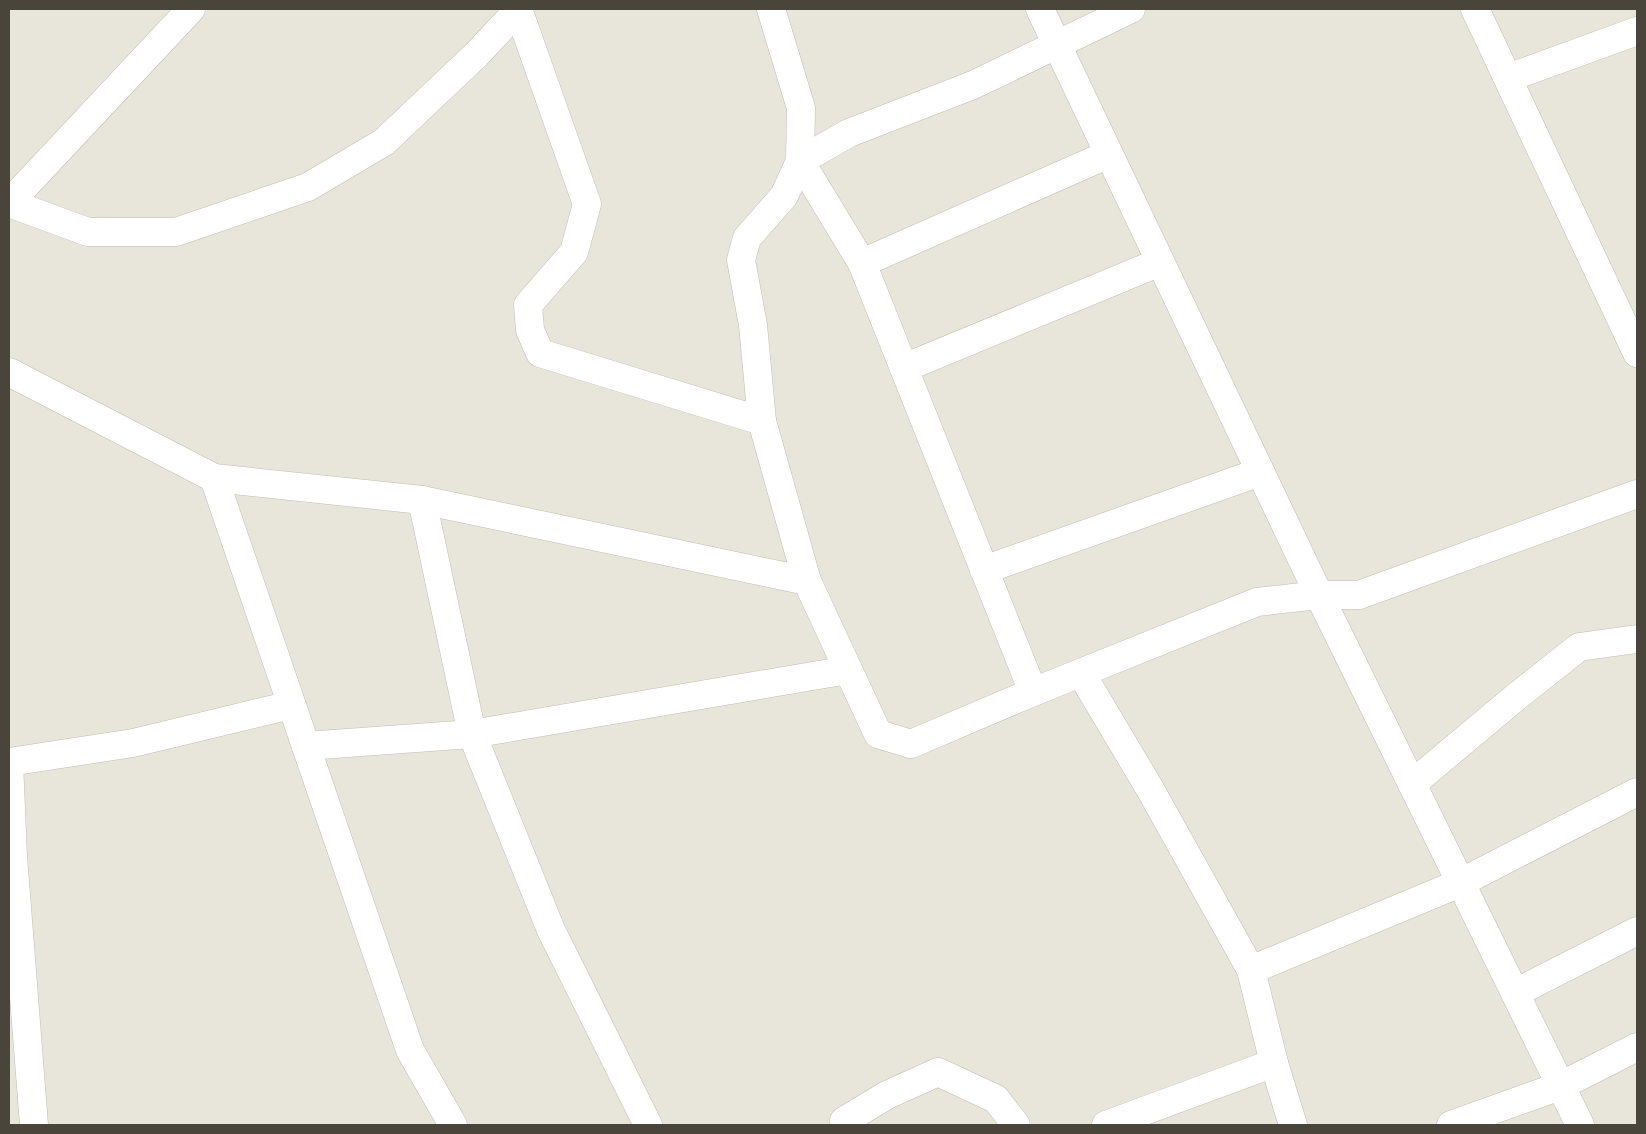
<svg xmlns="http://www.w3.org/2000/svg" width="1646" height="1134" viewBox="0 0 1646 1134" font-family="'PT Sans Narrow',sans-serif">
<style>
.residential{fill:#e8e6db}
.lines{fill:none;stroke-linecap:round;stroke-linejoin:round}
.minor-casing{stroke:#c0bcaf;stroke-width:29}
.minor{stroke:#fff;stroke-width:28}
</style>
<rect width="100%" height="100%" fill="#f5f3ec"/>
<!-- residential -->
<rect class="residential" x="9" y="9" width="1628" height="1116"/>
<g class="lines">
<defs>
<g id="minor">
<polyline points="518,9 587,204 574,252 528,305 530,330 540,353 762,421"/>
<polyline points="771,9 801,108 800,161 784,196 747,238 741,260 753,325 762,421 807,581"/>
<polyline points="1040,9 1319,595 1580,1125"/>
<polyline points="1475,9 1637,353"/>
<polyline points="1508,78 1637,31"/>
<polyline points="9,203 88,232 176,232 308,187 384,142 477,54 519,9"/>
<polyline points="9,203 191,9"/>
<polyline points="862,263 1109,154"/>
<polyline points="904,368 1160,262"/>
<polyline points="9,372 214,478 410,1050 453,1125"/>
<polyline points="214,478 422,500 807,581 878,734 911,744 1033,692 1257,602 1319,595 1359,595 1637,494"/>
<polyline points="422,500 472,734 551,930 648,1125"/>
<polyline points="984,570 1260,472"/>
<polyline points="1081,673 1150,789 1251,970 1274,1063 1293,1125"/>
<polyline points="1033,692 862,263 800,161 849,133 973,85 1131,9"/>
<polyline points="306,746 472,734 848,670"/>
<polyline points="9,762 13,856 34,1125"/>
<polyline points="9,762 133,743 291,705"/>
<polyline points="1412,784 1516,697 1579,647 1637,639"/>
<polyline points="1251,970 1460,883 1637,792"/>
<polyline points="1515,993 1637,931"/>
<polyline points="844,1121 887,1095 938,1072 996,1099 1016,1125"/>
<polyline points="1106,1125 1274,1063"/>
<polyline points="1451,1125 1560,1086 1637,1047"/>
</g>
</defs>
<!-- minor casing -->
<use href="#minor" class="minor-casing"/>
<!-- minor -->
<use href="#minor" class="minor"/>
</g>
<!-- border -->
<rect width="1646" height="1134" fill="none" stroke="#49453a" stroke-width="20"/>
</svg>
